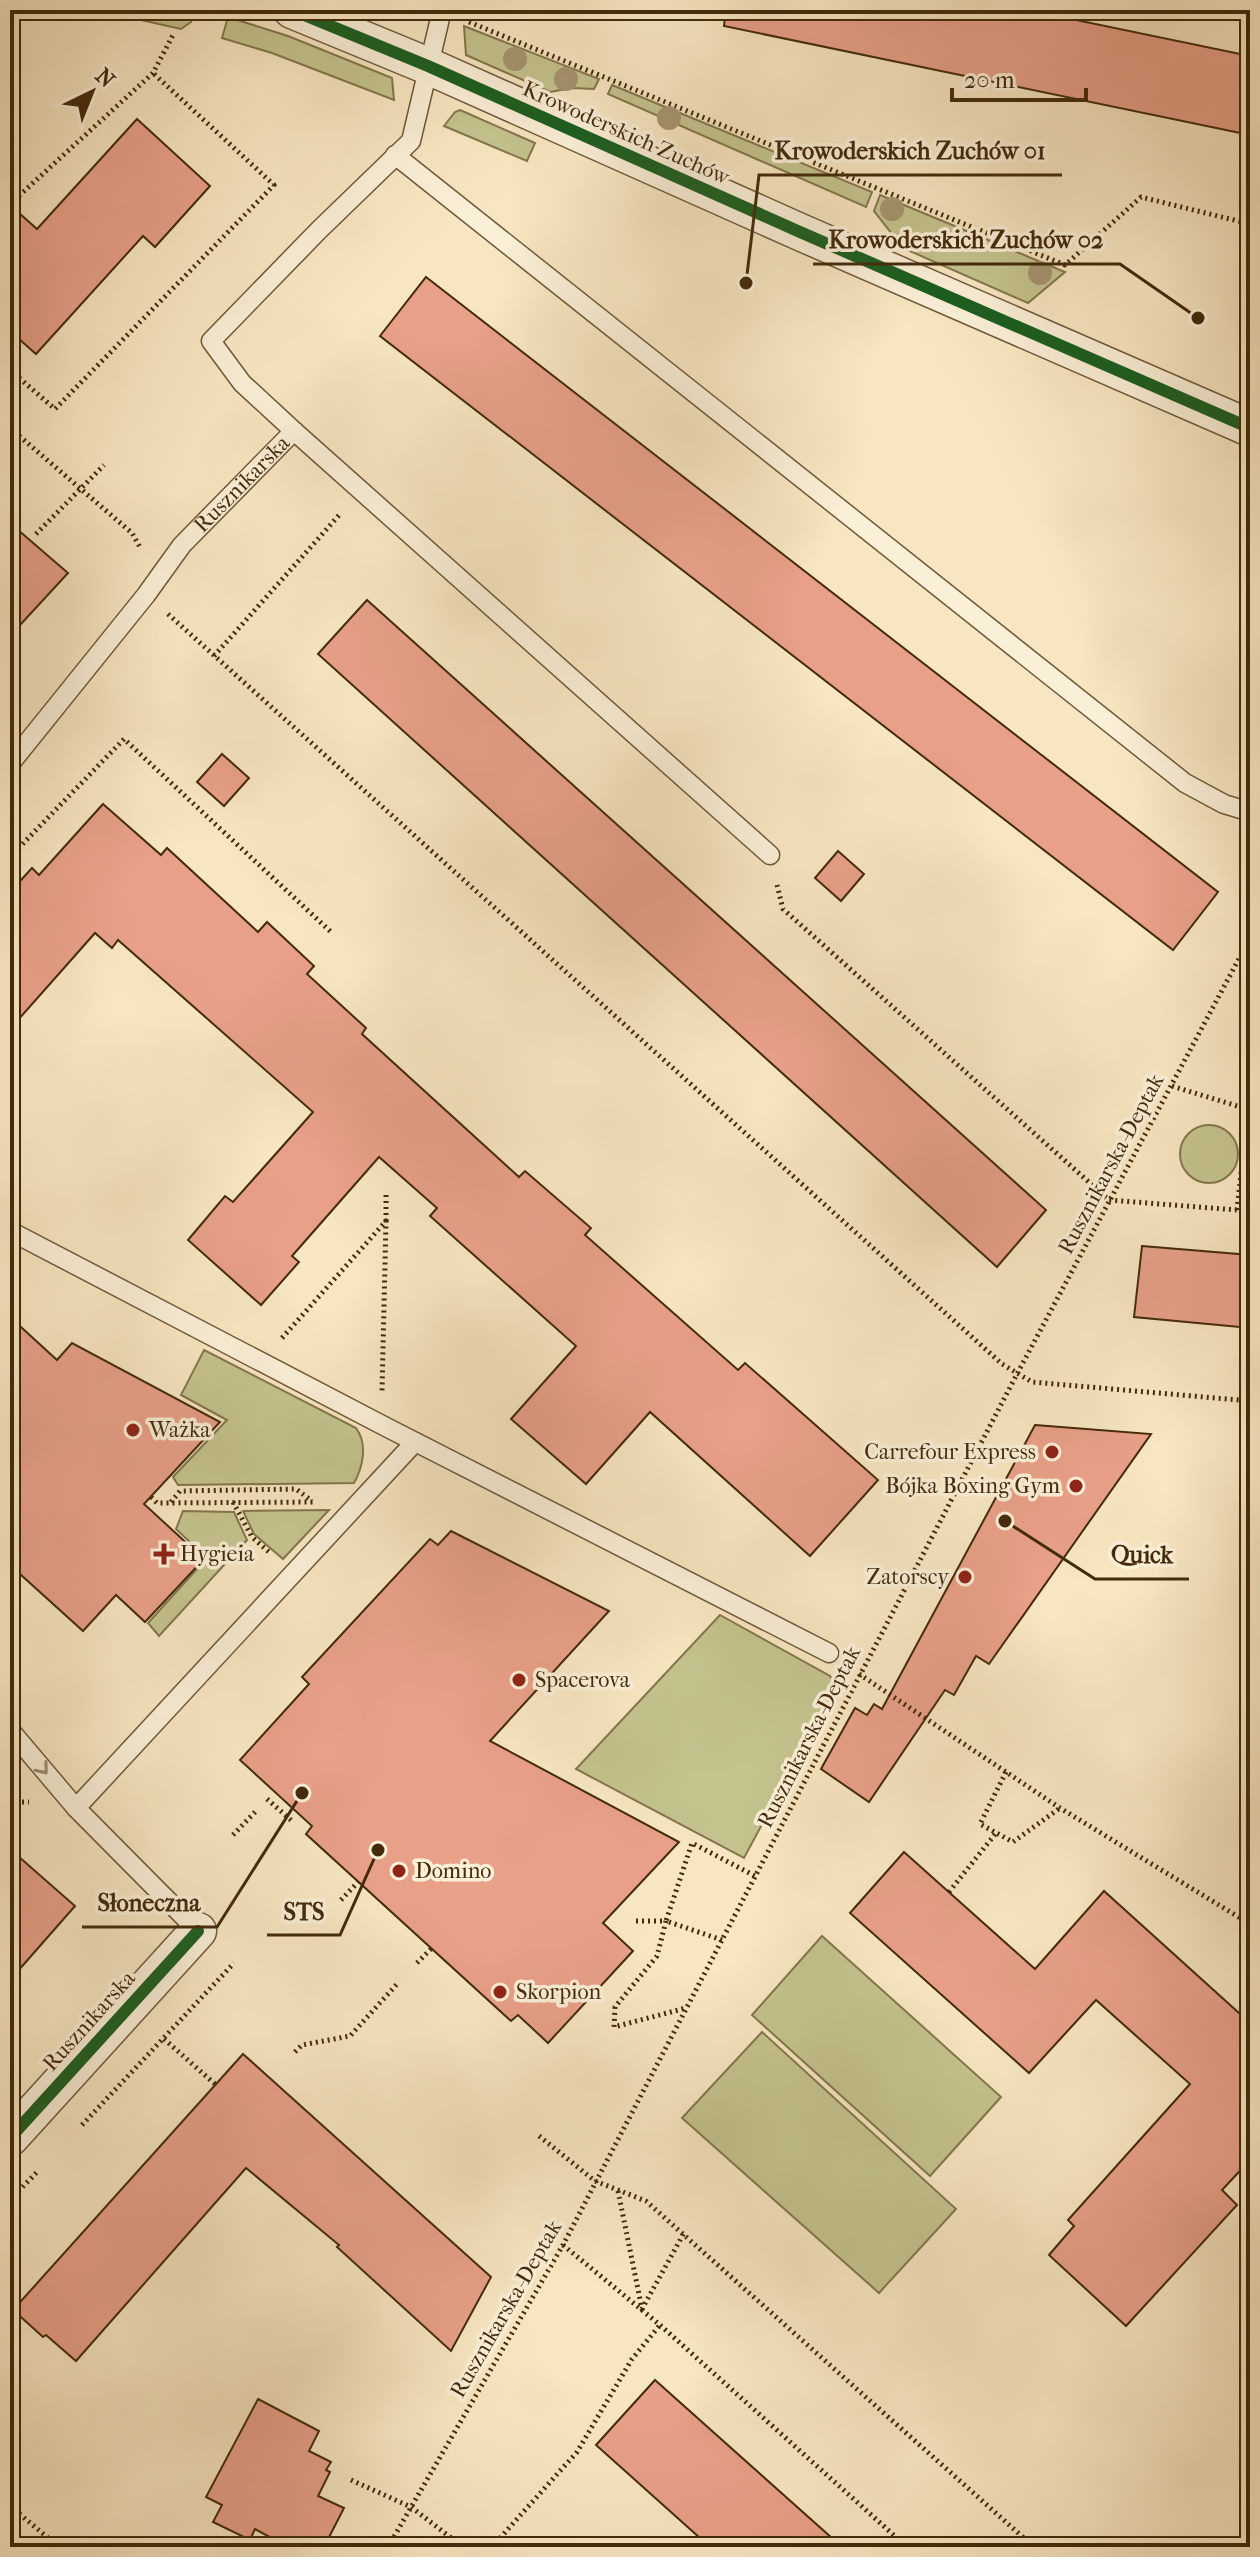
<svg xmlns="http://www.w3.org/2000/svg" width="1260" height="2557" viewBox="0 0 1260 2557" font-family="'IM FELL French Canon',serif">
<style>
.green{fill:#c4c38e;stroke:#83764c;stroke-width:2}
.building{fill:#e8a088;stroke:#422a0b;stroke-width:2}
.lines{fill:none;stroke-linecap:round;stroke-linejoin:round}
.service-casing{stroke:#6f5938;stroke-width:21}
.minor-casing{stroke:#6f5938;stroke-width:39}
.path{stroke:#422a0b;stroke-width:5;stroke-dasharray:2 4;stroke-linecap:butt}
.service{stroke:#faefd7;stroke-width:18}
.minor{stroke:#faefd7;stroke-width:36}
.cycleway-casing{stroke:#faefd7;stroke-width:17}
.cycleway{stroke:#1b5e20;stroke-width:12}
.tree{fill:#a5946f}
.oneway{stroke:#9e8c71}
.poi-dot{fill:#8f2418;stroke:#faefd7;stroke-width:3}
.labels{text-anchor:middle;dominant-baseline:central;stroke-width:7;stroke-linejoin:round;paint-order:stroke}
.street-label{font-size:22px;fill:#422a0b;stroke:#faefd7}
.poi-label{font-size:22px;fill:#422a0b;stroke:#faefd7;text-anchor:start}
.leader{fill:none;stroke:#422a0b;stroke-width:3}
.callout-dot{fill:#422a0b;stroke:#faefd7;stroke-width:3}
.callout-label{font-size:24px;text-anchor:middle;font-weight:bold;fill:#422a0b;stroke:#faefd7;stroke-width:7;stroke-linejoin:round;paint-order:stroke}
</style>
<rect width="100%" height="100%" fill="#f7e6c1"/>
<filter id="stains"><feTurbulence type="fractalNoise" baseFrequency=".0025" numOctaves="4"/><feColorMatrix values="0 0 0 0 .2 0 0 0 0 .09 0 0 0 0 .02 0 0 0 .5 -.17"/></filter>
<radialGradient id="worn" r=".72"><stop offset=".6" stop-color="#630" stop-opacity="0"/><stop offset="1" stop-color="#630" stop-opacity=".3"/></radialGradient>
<!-- green -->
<g class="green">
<polygon points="96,10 184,10 194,12 191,22 181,29"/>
<polygon points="228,17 288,36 392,78 394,100 272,53 222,38"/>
<polygon points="464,26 599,79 594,89 572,88 550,92 466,55"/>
<polygon points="612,85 872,192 866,207 608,94"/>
<polygon points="460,110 535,143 527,161 444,126 455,112"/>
<polygon points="880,195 1065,272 1028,303 903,248 874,211"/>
<circle cx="1209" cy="1154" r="29"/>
<path d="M 204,1350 L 356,1428 C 368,1444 363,1467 354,1483 L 178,1485 L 173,1477 L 227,1420 L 181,1395 Z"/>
<polygon points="329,1510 283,1559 254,1534 243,1511"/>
<polygon points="183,1511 234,1512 247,1540 159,1636 148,1623 207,1558 176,1529"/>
<polygon points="720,1615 830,1676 836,1686 744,1858 576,1769"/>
<polygon points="822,1936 1001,2097 930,2176 752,2015"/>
<polygon points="762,2032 956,2209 879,2293 682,2118"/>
</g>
<!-- building -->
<g class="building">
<polygon points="726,10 1028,10 1250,56 1250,135 724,26"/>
<polygon points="137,119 210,186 155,247 143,236 36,354 10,331 10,205 37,229"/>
<polygon points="426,277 1218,892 1173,950 380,336"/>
<polygon points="10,523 68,573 10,636"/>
<polygon points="367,600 1046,1210 997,1267 318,654"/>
<polygon points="222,754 249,778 224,806 197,782"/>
<polygon points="103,804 161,855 167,848 258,932 267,922 314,966 307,974 366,1028 362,1034 519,1177 525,1171 591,1228 585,1235 738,1370 745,1363 878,1480 810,1556 650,1412 586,1484 511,1419 576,1346 430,1216 437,1208 379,1157 292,1256 299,1262 261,1305 188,1240 225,1196 233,1202 313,1112 118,940 112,948 95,933 10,1029 10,892 32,868 39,875"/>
<polygon points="838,851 864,874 841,901 815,878"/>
<polygon points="1142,1246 1250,1255 1250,1328 1134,1317"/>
<polygon points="10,1317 57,1360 72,1343 220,1422 144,1504 204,1559 145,1622 116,1595 83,1631 10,1565"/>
<polygon points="1035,1425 1151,1434 989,1664 976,1656 954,1695 945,1690 869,1802 821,1769 855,1708 867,1715 874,1704 882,1709"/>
<polygon points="451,1531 609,1611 490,1741 679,1842 603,1923 633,1951 548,2043 518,2015 511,2021 306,1834 312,1826 240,1760 309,1684 302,1677 430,1539 438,1545"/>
<polygon points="10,1849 75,1906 10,1980"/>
<polygon points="904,1852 1035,1969 1104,1891 1250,2023 1250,2160 1222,2190 1237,2205 1126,2326 1049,2255 1074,2226 1068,2220 1190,2084 1096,2000 1029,2073 850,1913"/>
<polygon points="243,2054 491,2277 451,2351 337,2247 339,2245 246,2168 76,2361 46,2335 43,2337 13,2310"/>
<polygon points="655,2380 842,2547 710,2547 596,2445"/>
<polygon points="258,2399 319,2431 309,2451 331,2462 326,2470 330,2472 318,2496 344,2508 324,2547 288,2547 255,2529 250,2540 213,2522 222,2505 206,2497"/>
</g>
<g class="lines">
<defs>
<g id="service">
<polyline points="442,10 411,141 319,230 211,341 242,383 294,431 770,855"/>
<polyline points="395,155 1185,783 1224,804 1250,812"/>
<path id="s1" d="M 10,764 L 146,595 L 182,545 L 294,431"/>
<polyline points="10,1231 386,1427 829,1653"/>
<polyline points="10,1730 76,1808 198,1931"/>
<polyline points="76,1808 415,1442"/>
</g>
<g id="minor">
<polyline points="292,10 428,66 800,232 1250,428"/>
<polyline points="10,2138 198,1931"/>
</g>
</defs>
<!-- service casing -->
<use href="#service" class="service-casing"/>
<!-- minor casing -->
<use href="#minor" class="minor-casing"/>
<!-- path -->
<g class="path">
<polyline points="469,22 1065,265 1141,197 1250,224"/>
<polyline points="10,204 153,73 173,35"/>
<polyline points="10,370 55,409 274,185 153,73"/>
<polyline points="10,428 132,533 141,549"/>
<polyline points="36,534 104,465"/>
<polyline points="168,614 1002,1364 1032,1382 1250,1401"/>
<polyline points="214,656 341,513"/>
<polyline points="10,857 124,739 331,932"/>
<polyline points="777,885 783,909 1109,1200 1250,1211"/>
<polyline points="1172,1086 1250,1110"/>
<polyline points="1237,1210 1248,1110"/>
<polyline points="386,1221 386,1191"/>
<polyline points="282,1338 386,1221 382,1391"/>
<polyline points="151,1497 157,1503 315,1502"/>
<polyline points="171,1502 180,1491 296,1489 312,1501"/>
<polyline points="233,1502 252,1537 270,1553"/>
<polyline points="859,1674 1060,1808 1250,1924"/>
<polyline points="1006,1772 980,1824 1013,1842 1060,1808"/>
<polyline points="267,1799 292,1821"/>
<polyline points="10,1802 29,1802"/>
<polyline points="233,1835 256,1811"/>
<polyline points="949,1892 996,1833"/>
<polyline points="341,1900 358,1882"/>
<polyline points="636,1921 666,1921 657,1956 615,2007 614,2027 686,2008"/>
<polyline points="722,1940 666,1921 692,1843 755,1876"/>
<polyline points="417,1963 431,1949"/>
<polyline points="164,2039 215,2084"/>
<polyline points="295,2052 302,2045 350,2036 397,1984"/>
<polyline points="82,2125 234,1963"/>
<polyline points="539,2136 595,2181 646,2201 1034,2547"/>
<polyline points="618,2191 642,2309 684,2233"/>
<polyline points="10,2200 39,2170"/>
<polyline points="563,2245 660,2325 907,2547"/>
<polyline points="351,2480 411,2507 463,2547"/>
<polyline points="10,2497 16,2490"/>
<polyline points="10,2506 59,2547"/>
<polyline points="388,2547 563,2245 1017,1374 1250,938"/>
<polyline points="492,2547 577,2452 632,2359 660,2325"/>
</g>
<!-- service -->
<use href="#service" class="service"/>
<!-- minor -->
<use href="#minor" class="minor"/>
<defs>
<g id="cycleway">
<polyline points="292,10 428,66 800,232 1250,428"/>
<polyline points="10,2138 198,1931"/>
</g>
</defs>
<!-- cycleway casing -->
<use href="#cycleway" class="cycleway-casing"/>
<!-- cycleway -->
<use href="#cycleway" class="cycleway"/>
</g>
<!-- trees -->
<g class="tree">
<circle cx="515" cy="59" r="12"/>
<circle cx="566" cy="79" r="12"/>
<circle cx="669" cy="118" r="12"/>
<circle cx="892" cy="209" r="12"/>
<circle cx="1040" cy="273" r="12"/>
</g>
<!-- one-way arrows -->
<defs><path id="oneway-chevron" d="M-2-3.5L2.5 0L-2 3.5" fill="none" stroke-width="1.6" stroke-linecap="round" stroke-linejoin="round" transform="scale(2)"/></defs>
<use class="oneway" href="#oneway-chevron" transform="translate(43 1769) rotate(51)"/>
<!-- markers -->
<g class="poi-dot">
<circle cx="133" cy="1430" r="8"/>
<circle cx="1052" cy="1452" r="8"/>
<circle cx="1076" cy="1486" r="8"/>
<path d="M160 1542h8v8h8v8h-8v8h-8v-8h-8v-8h8z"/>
<circle cx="965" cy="1577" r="8"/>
<circle cx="519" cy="1680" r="8"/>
<circle cx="399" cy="1871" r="8"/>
<circle cx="500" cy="1992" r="8"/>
</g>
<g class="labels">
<!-- street labels -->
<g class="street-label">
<text transform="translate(626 133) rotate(24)">Krowoderskich Zuchów</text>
<text stroke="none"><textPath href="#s1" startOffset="364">Rusznikarska</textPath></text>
<text transform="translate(1111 1164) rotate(-62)">Rusznikarska-Deptak</text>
<text transform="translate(809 1737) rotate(-63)">Rusznikarska-Deptak</text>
<text transform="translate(89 2021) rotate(-48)">Rusznikarska</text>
<text transform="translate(506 2309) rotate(-60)">Rusznikarska-Deptak</text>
</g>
<!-- poi labels -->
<g class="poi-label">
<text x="149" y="1430">Ważka</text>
<text x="1036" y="1452" text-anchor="end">Carrefour Express</text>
<text x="1060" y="1486" text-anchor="end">Bójka Boxing Gym</text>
<text x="180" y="1554">Hygieia</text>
<text x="949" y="1577" text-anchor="end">Zatorscy</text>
<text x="535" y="1680">Spacerova</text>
<text x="415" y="1871">Domino</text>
<text x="516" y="1992">Skorpion</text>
</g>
</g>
<!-- callouts -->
<path class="leader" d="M746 283L759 175H1062M1198 318L1120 264H813M1005 1521L1095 1579H1189M302 1793L217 1927H82M378 1850L340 1935H267"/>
<g class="callout-dot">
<circle cx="746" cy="283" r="8"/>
<circle cx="1198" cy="318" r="8"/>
<circle cx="1005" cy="1521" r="8"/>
<circle cx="302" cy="1793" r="8"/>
<circle cx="378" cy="1850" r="8"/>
</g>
<g class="callout-label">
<text x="910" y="159">Krowoderskich Zuchów 01</text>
<text x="966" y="248">Krowoderskich Zuchów 02</text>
<text x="1142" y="1563">Quick</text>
<text x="149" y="1911">Słoneczna</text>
<text x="304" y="1920">STS</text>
</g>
<!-- margin -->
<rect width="1260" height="2557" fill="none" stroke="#f7e6c1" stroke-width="40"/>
<rect x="12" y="12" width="1236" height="2533" fill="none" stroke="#422a0b" stroke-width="4"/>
<rect x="20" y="20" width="1220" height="2517" fill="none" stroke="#422a0b" stroke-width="2"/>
<!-- north arrow -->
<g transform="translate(92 92) rotate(43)" stroke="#faefd7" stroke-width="6" paint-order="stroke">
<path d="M0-6L14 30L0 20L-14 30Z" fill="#422a0b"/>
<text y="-12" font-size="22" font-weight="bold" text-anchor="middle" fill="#422a0b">N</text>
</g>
<!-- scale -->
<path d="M952 88v12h134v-12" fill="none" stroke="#422a0b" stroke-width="4"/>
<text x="964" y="88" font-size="24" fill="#422a0b" stroke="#faefd7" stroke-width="6" paint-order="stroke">20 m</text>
<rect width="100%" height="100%" filter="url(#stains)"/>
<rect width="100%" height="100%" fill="url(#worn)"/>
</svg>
